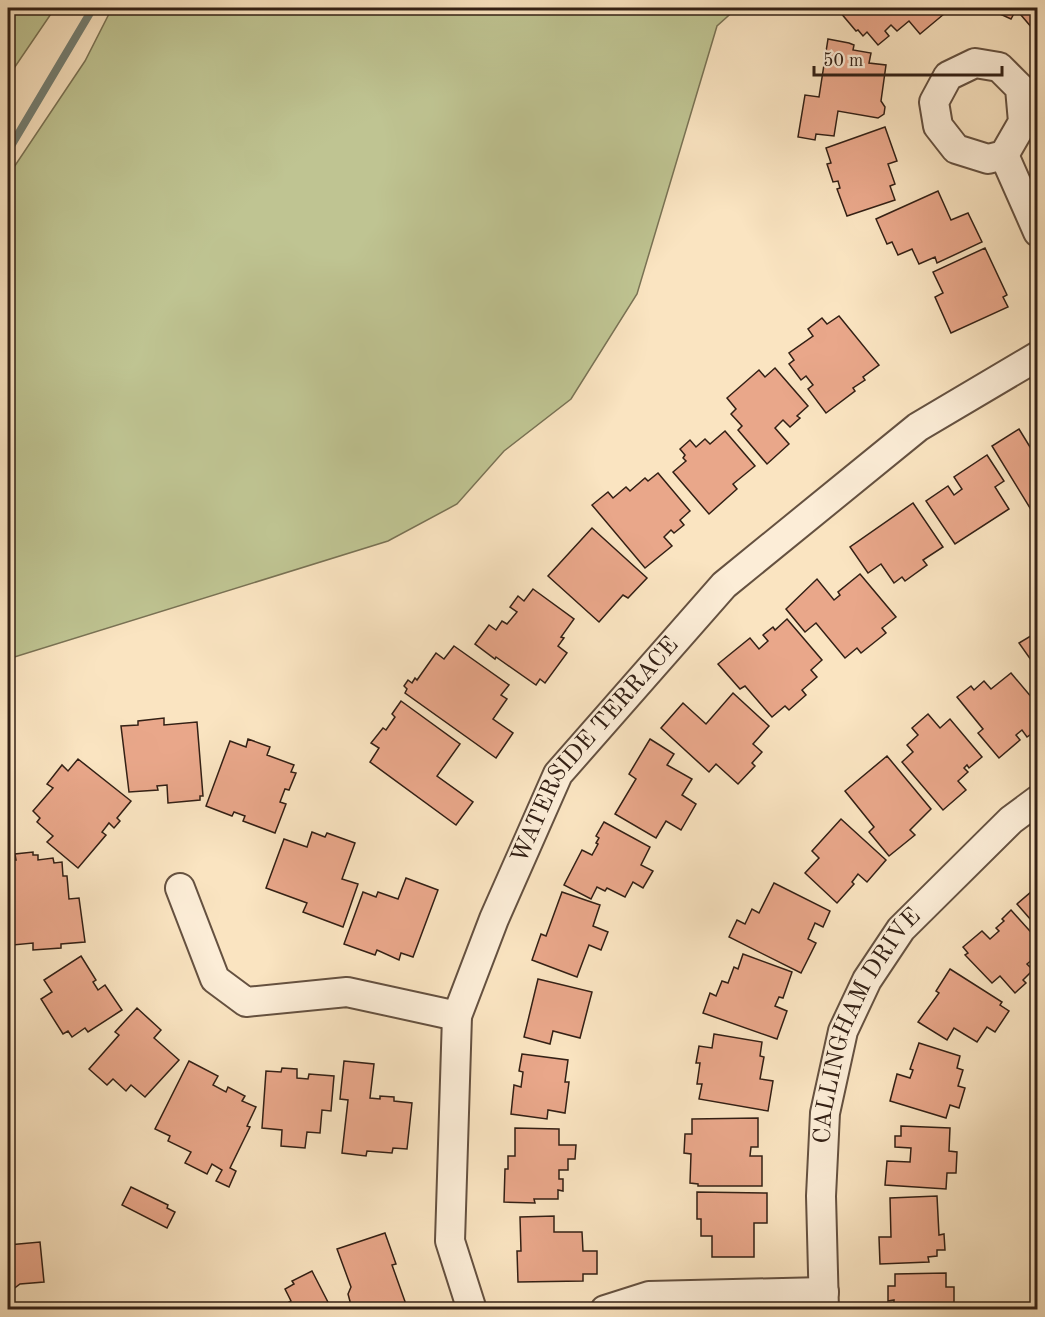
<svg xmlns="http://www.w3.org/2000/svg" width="1045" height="1317" viewBox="0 0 1045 1317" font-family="'Old Standard TT',serif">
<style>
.green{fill:#bfc492;stroke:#797254;stroke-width:1.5}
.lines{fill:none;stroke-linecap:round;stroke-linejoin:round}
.stream{stroke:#737f74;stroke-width:8}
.building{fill:#e9a78a;stroke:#332015;stroke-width:1.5}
.minor-casing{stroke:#655140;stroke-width:32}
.minor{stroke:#fcedd7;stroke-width:28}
.labels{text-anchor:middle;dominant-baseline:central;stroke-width:5;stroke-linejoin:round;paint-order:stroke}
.street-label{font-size:24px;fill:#332015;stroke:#fcedd7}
</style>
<rect width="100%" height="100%" fill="#fae4c1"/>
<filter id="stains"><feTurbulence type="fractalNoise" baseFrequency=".00333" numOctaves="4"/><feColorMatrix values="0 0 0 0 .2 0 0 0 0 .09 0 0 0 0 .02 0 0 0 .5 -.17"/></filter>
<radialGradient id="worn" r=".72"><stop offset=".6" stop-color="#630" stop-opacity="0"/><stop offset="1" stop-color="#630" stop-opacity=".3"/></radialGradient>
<!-- green -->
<g class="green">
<polygon points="8,8 55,8 8,77"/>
<polygon points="112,8 737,8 717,26 637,294 571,399 504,451 457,504 388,541 8,659 8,176 85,61"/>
</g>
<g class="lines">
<!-- stream -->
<polyline class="stream" points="8,151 93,8"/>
</g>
<!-- building -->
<g class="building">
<polygon points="845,8 939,8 944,14 920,34 909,21 897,31 891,25 885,31 889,36 878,45 867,32 863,36 858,30 856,31 840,12"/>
<polygon points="987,8 1017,8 1011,19"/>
<polygon points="1030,8 1038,8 1038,35 1021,15"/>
<polygon points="828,39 849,43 854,45 853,50 871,53 869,63 886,65 881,101 885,107 884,114 878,118 838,111 834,136 816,134 815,140 798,137 805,95 819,97"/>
<polygon points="885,127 897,161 888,164 895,184 890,186 895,200 847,216 837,189 840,188 838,181 833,182 827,164 831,163 826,148"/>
<polygon points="938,191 951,220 968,213 982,242 937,263 935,257 919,264 912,249 898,255 892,242 887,244 876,219"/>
<polygon points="985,248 1007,295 1003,297 1008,307 951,333 935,297 943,293 933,272"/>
<polygon points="839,316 879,365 863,377 865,380 853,388 855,391 826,413 808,389 813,385 806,376 801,380 789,364 794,360 789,353 813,336 808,329 822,318 827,324"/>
<polygon points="775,368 808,406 797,416 800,418 790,427 783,420 775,428 789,444 767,464 738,430 742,426 731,414 736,409 727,398 759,370 765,377"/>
<polygon points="1019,429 1038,460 1038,521 992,446"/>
<polygon points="725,431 755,466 733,484 737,489 709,514 673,472 686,461 683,458 685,455 680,449 690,440 696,447 705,439 710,444"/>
<polygon points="987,455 1004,481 995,487 1009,509 955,544 926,501 948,486 954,495 962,489 954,477"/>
<polygon points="658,473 690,511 680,520 684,525 674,533 671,530 664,537 672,546 645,568 592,505 608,492 613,498 626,487 630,491 645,478 648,481"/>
<polygon points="913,503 943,547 923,560 927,565 905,581 902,577 894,583 881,564 868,573 850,547"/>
<polygon points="592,528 647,578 628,598 623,595 599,622 548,576"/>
<polygon points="860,574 896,617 882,628 886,633 861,653 857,648 845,658 816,623 805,632 786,609 817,579 834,600 840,595 838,592"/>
<polygon points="533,589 574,619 561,637 564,638 558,646 567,653 545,683 540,679 536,685 496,657 495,659 475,644 489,625 496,630 502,621 507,624 517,612 510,607 518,596 524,601"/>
<polygon points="787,619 822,660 811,670 817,677 802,690 806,695 789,710 785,706 772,717 745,686 740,689 718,664 750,638 759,649 768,641 763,635 773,627 775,630"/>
<polygon points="1034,634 1036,637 1038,636 1038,670 1019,643"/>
<polygon points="454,646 509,685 501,695 507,699 493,719 513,733 496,758 405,693 407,689 404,686 408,680 412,683 415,678 417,680 436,653 444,659"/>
<polygon points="1011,673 1038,705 1038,721 1034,724 1038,729 1027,737 1022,730 1016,735 1020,740 999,758 978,733 983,729 957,697 971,686 974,690 984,681 991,689"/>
<polygon points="733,693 769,726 753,744 762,752 752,763 755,766 738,784 716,764 709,772 661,728 683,703 706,724"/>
<polygon points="401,701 460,744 437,776 473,802 456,825 370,762 379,748 371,743 383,728 386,730 395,717 392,714"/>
<polygon points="928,714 940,728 950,719 982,757 969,768 967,765 964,768 968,772 958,781 966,790 943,810 902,762 913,752 907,745 918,735 912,728"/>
<polygon points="164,718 164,725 197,722 203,796 200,796 200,800 168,803 167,785 157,786 158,790 129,792 121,726 138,725 138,721"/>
<polygon points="248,739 270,747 267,755 294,765 291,772 296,773 289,790 285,789 280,802 286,804 275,833 243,821 245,816 234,812 232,816 206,806 230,741 246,747"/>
<polygon points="650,739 674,754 667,765 692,779 682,795 696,804 681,830 666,821 656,838 615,814 636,779 629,774"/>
<polygon points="887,756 931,809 910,830 915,835 889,856 869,832 874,827 845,791"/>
<polygon points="78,759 131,801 117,818 120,821 114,828 109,823 102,832 106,835 78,868 47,842 53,836 37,822 40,818 33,811 53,788 47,784 62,765 68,771"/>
<polygon points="841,819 886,860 867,882 858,874 852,882 854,884 837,903 805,873 819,858 812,851"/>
<polygon points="604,822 650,847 641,865 653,871 643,888 633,882 625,897 607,888 605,891 597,887 591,899 564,885 582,850 592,855 598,844 596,843 599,838 596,836"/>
<polygon points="312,832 325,837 327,833 355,843 342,879 358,884 343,927 303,912 307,903 266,888 284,839 307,847"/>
<polygon points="33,852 33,855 38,855 38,860 53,858 54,863 62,862 63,876 67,876 69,899 79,898 85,942 61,944 61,948 33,950 33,943 13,945 11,926 8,926 8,893 10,893 8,871 12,871 12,860 16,860 15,854"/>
<polygon points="406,878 438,890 413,957 401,953 399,960 377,950 375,955 344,944 363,892 376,897 378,892 398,899"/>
<polygon points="774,883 830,911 823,927 815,923 808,939 816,943 801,973 729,937 737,920 745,924 752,909 759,913"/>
<polygon points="1038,886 1038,928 1017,904"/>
<polygon points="562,892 600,905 593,926 608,932 601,950 589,945 577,977 532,960 541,934 546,936"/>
<polygon points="1011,910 1038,940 1038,955 1027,964 1033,970 1023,980 1026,983 1015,993 1000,976 992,983 965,955 968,953 963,947 982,931 990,939 999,931 996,928 1004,921 1002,919"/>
<polygon points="743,954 792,972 783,998 779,997 775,1006 787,1011 777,1039 703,1013 710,993 716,996 722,981 728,983 734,967 738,969"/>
<polygon points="81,956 96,980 93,982 98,990 105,985 122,1010 88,1032 85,1028 72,1037 68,1031 63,1034 41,999 52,992 44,980"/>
<polygon points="950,969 1002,1002 1000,1005 1009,1011 995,1032 987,1027 977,1042 954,1028 947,1040 918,1022 939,993 936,991"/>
<polygon points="538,979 592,992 580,1038 553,1031 550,1044 524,1037"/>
<polygon points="137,1008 161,1030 154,1038 179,1060 145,1097 131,1085 126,1091 113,1079 107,1085 89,1069 119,1035 115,1032"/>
<polygon points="714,1034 762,1042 760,1056 764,1057 760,1079 773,1081 768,1111 699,1099 702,1084 697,1084 700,1063 696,1063 699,1046 712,1048"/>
<polygon points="919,1043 960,1056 957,1068 963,1070 958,1086 965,1088 959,1108 950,1105 946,1118 890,1101 897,1074 910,1078 913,1070 910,1069"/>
<polygon points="522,1054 568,1060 565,1082 569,1082 565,1113 548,1110 547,1119 511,1114 514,1085 521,1087 523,1072 519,1071"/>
<polygon points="189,1061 218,1076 213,1085 226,1092 228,1087 245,1096 242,1101 256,1107 247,1126 250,1127 230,1168 236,1171 229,1187 216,1181 222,1170 212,1164 207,1174 185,1163 191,1152 168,1141 170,1136 155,1129"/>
<polygon points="344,1061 374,1064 370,1098 380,1099 380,1096 394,1097 394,1101 412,1103 407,1149 393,1148 392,1153 367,1151 366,1156 342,1153 348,1100 340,1099"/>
<polygon points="282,1068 297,1069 297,1078 308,1079 309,1074 334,1076 331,1111 322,1110 320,1133 307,1132 305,1148 281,1146 282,1130 262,1128 266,1071 281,1072"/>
<polygon points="758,1118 758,1147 751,1147 750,1156 762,1156 762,1186 698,1186 698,1184 690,1183 691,1154 684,1153 685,1134 692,1134 692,1119"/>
<polygon points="901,1126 950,1128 949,1151 957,1152 956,1173 947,1173 946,1189 885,1185 887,1161 910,1162 911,1148 895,1147 895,1136 901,1136"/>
<polygon points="515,1128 559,1129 559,1145 576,1145 575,1159 568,1159 568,1170 559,1170 559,1179 563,1179 563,1191 558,1190 558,1199 534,1199 535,1203 504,1202 505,1169 508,1169 508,1156 515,1156"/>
<polygon points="131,1187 168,1205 167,1208 175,1212 167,1228 122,1205"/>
<polygon points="697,1192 767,1193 767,1223 754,1223 754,1257 712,1257 712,1236 701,1236 701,1219 697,1219"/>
<polygon points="937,1196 939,1235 944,1234 945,1250 937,1250 937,1256 928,1257 929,1262 880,1264 879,1237 891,1237 890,1198"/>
<polygon points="554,1216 554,1232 582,1232 583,1251 597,1251 597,1274 583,1274 583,1281 518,1282 517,1251 521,1251 520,1217"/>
<polygon points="385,1233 396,1264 392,1265 408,1310 358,1310 351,1305 348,1294 351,1287 337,1249"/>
<polygon points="40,1242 44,1282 20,1284 8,1293 8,1245"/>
<polygon points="312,1271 332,1310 276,1310 291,1301 285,1289 294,1284 292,1281"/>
<polygon points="946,1273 946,1287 954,1287 954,1310 878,1310 878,1306 894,1306 894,1300 888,1301 888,1286 895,1286 895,1274"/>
</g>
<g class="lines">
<defs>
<g id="minor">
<polygon points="975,63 999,67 1020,88 1023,122 1004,155 988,159 956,149 938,126 934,102 948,76"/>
<polyline points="1004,155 1038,232"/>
<polyline points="180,888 215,979 246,1002 347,992 457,1016"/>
<path id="s1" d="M 472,1310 L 450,1241 L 457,1016 L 494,919 L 558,774 L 724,585 L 918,427 L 1038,356"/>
<polyline points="605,1310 649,1296 824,1292"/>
<path id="s2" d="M 824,1310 L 821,1196 L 825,1113 L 843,1031 L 867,980 L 901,929 L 1011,820 L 1038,800"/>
</g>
</defs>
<!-- minor casing -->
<use href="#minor" class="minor-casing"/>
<!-- minor -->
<use href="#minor" class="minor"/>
</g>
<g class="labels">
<!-- street labels -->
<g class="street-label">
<text stroke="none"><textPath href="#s1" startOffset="600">WATERSIDE TERRACE</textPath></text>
<text stroke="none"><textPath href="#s2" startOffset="294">CALLINGHAM DRIVE</textPath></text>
</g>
</g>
<!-- margin -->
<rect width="1045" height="1317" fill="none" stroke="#fae4c1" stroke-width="30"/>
<rect x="9" y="9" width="1027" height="1299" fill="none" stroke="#332015" stroke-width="3"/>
<rect x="15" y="15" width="1015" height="1287" fill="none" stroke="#332015" stroke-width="1.5"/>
<!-- scale -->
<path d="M814 66v9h188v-9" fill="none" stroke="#332015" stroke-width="3"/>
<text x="823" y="66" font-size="18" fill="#332015" stroke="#fcedd7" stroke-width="4.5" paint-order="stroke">50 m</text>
<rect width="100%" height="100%" filter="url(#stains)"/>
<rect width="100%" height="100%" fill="url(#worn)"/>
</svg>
